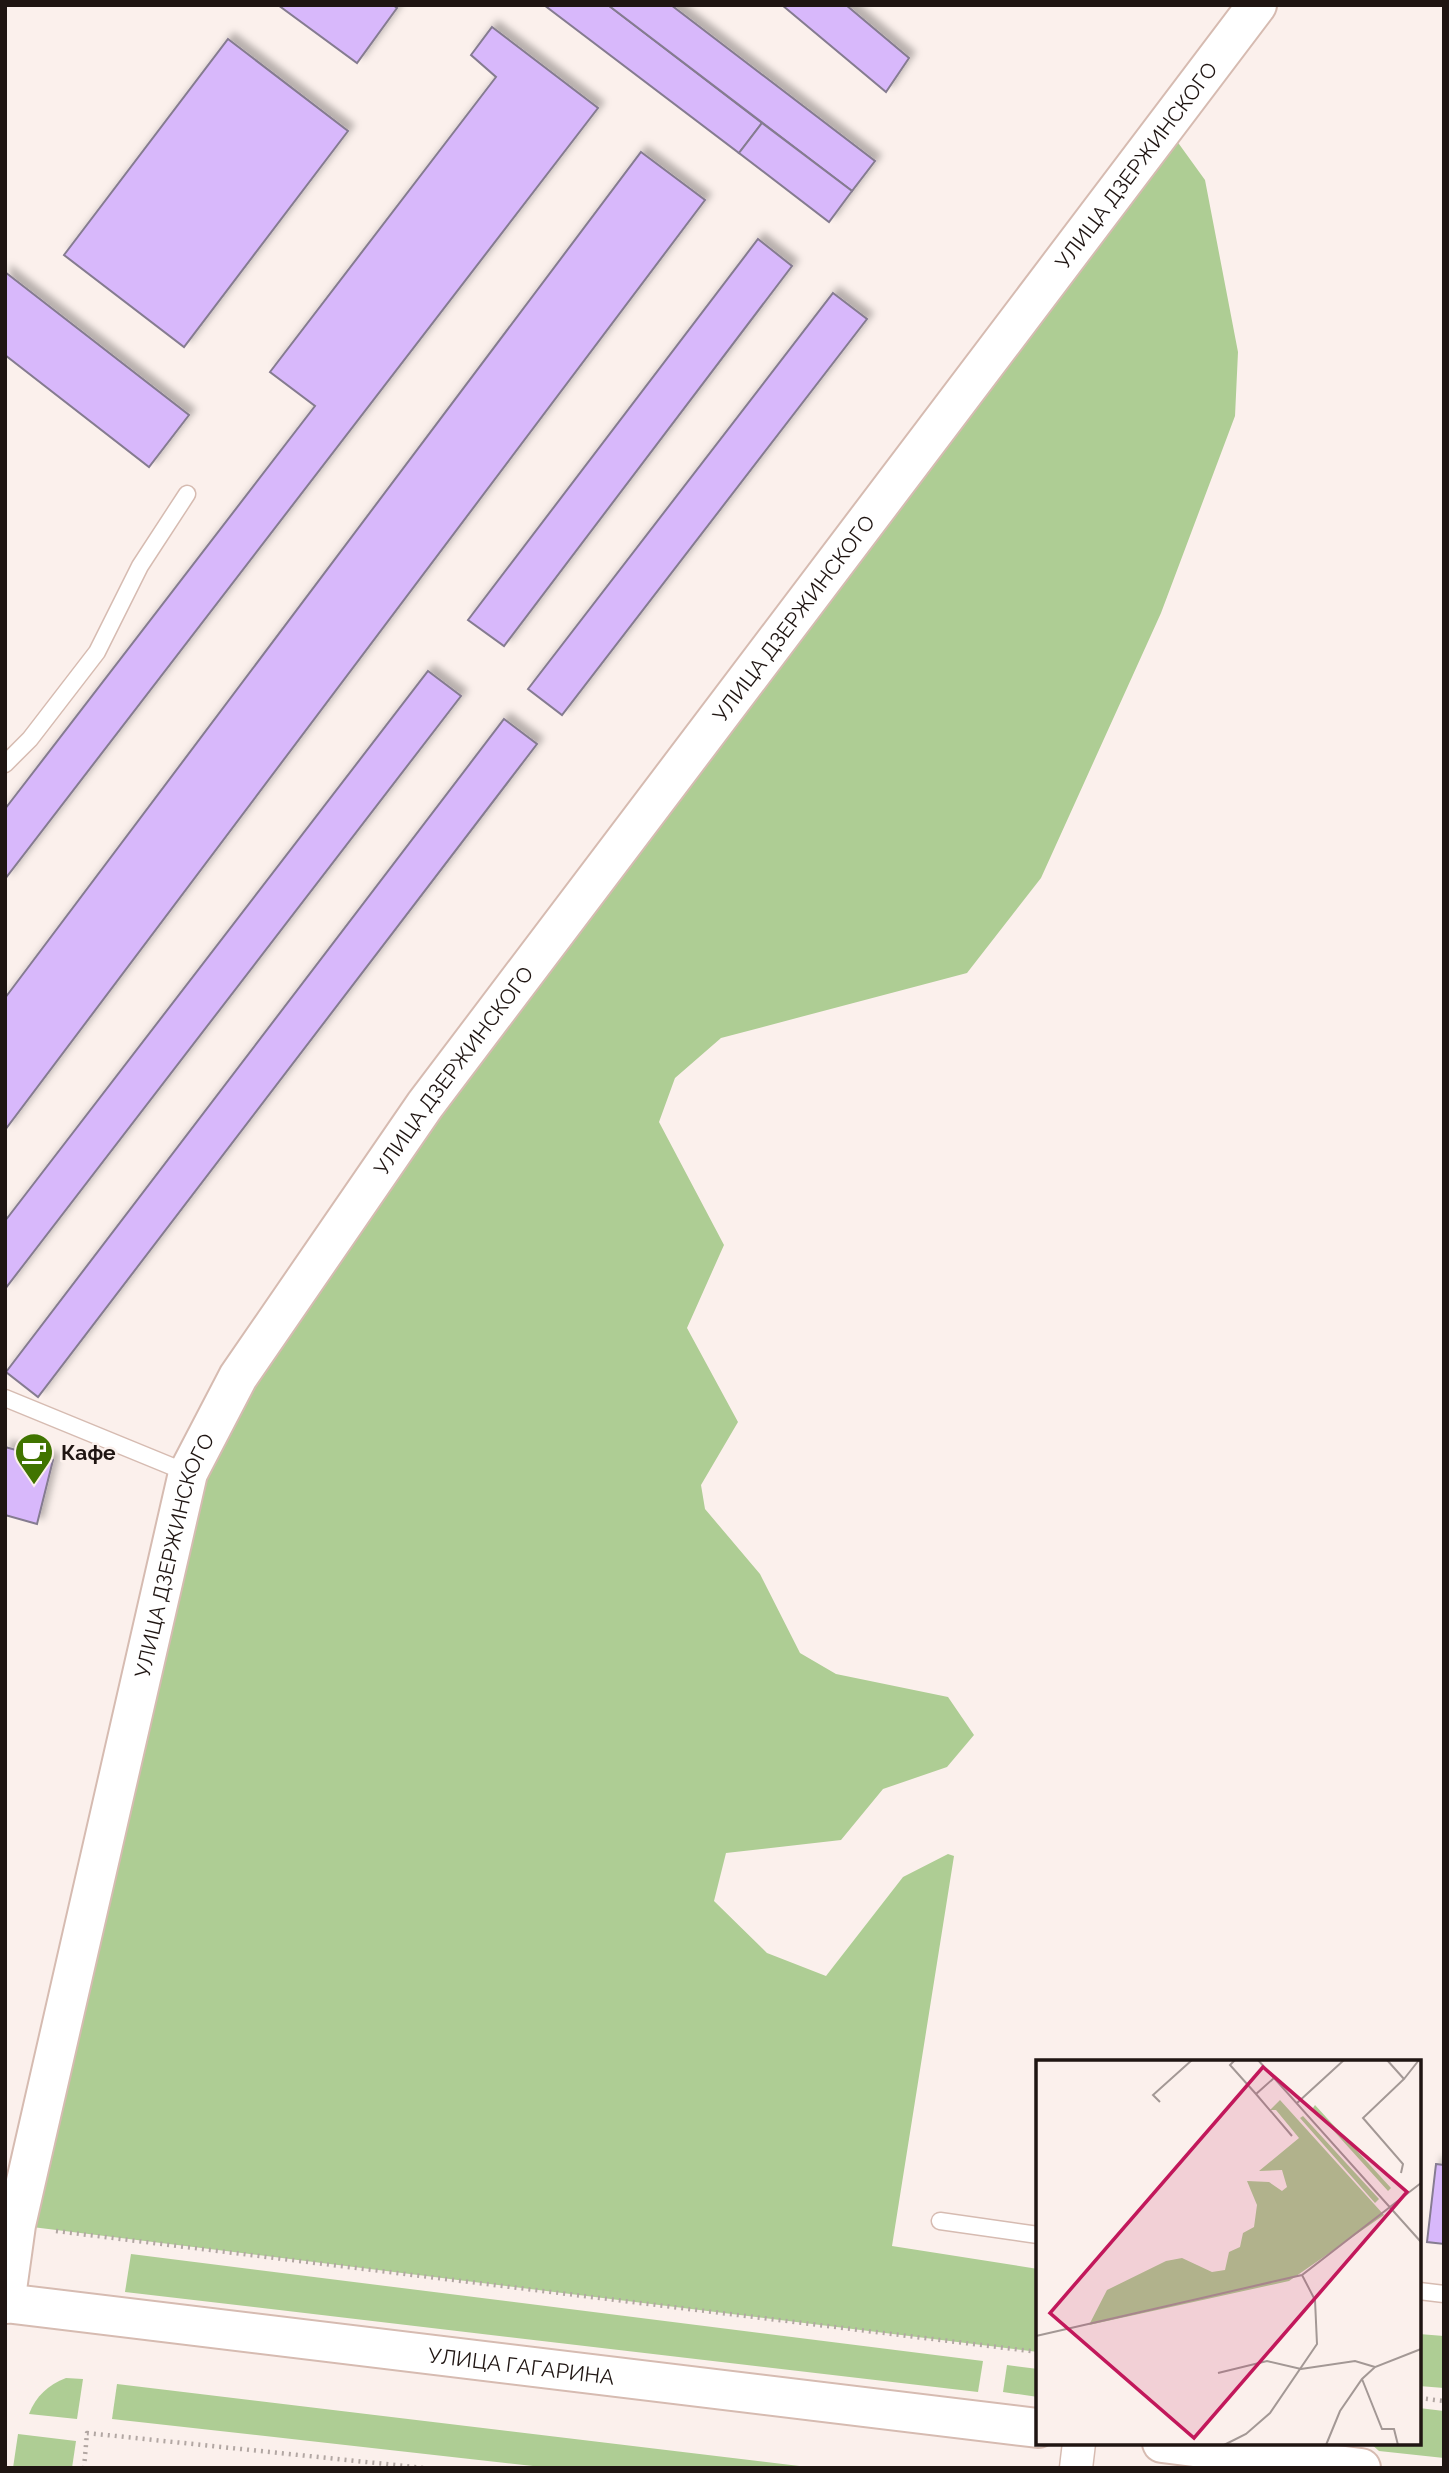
<svg xmlns="http://www.w3.org/2000/svg" width="1449" height="2473" viewBox="0 0 1449 2473" font-family="Raleway,sans-serif">
<style>
.green{fill:#aecd94}
.building{fill:#d8b8fb;stroke:#857b90;stroke-width:2;filter:url(#shadow)}
.lines{fill:none;stroke-linecap:round;stroke-linejoin:round}
.lane-casing{stroke:#d6bbb1;stroke-width:19}
.street-casing{stroke:#d6bbb1;stroke-width:35}
.secondary-casing{stroke:#d6bbb1;stroke-width:42}
.path{stroke:#b2a7a3;stroke-width:4.5;stroke-dasharray:2 5;stroke-linecap:butt}
.lane{stroke:#fff;stroke-width:16}
.street{stroke:#fff;stroke-width:32}
.secondary{stroke:#fff;stroke-width:38}
.labels{text-anchor:middle;dominant-baseline:central;stroke-width:5;stroke-linejoin:round;paint-order:stroke}
.street-label{font-size:21px;fill:#1f1512;stroke:#fbf0ec}
.poi-label{font-size:21px;font-weight:bold;fill:#1f1512;stroke:#fbf0ec;text-anchor:start}
.inset-road{fill:none;stroke:#a39895;stroke-width:2}
.view{fill:#c2185b;fill-opacity:0.15;stroke:#c2185b;stroke-width:3.5}
.inset-edge{fill:none;stroke:#1f1512;stroke-width:3.5}
</style>
<defs>
<filter id="shadow"><feDropShadow dx="6" dy="-6" stdDeviation="3.5" flood-color="#0004"/></filter>
</defs>
<rect width="100%" height="100%" fill="#fbf0ec"/>
<!-- green -->
<g class="green">
<polygon points="1166,126 1205,180 1238,352 1235,416 1161,613 1041,878 967,973 721,1038 675,1078 659,1122 724,1245 687,1328 738,1422 701,1485 705,1509 760,1574 800,1653 836,1674 948,1697 974,1735 947,1767 883,1789 841,1840 726,1853 714,1901 767,1953 826,1976 903,1877 948,1854 954,1856 892,2246 1038,2269 1038,2352 16,2225 188,1473 238,1377"/>
<polygon points="131,2254 983,2361 978,2392 125,2292"/>
<polygon points="1419,2334 1444,2336 1444,2388 1419,2386"/>
<polygon points="1007,2365 1038,2369 1038,2397 1003,2392"/>
<path d="M 66,2378 L 83,2379 L 77,2419 L 29,2414 C 36,2396 48,2385 66,2378 Z"/>
<polygon points="117,2384 816,2468 551,2468 112,2419"/>
<polygon points="1419,2408 1444,2411 1444,2458 1379,2451 1370,2443 1419,2443"/>
<polygon points="18,2434 76,2441 72,2468 13,2468"/>
</g>
<!-- building -->
<g class="building">
<polygon points="278,5 393,5 397,8 357,63"/>
<polygon points="544,5 608,5 762,123 739,153"/>
<polygon points="608,5 671,5 875,161 852,191"/>
<polygon points="782,5 846,5 909,58 886,92"/>
<polygon points="492,27 598,108 5,879 5,809 315,406 270,372 496,77 471,55"/>
<polygon points="228,39 348,131 184,347 64,255"/>
<polygon points="762,123 852,191 829,222 739,153"/>
<polygon points="641,152 705,200 5,1130 5,998"/>
<polygon points="758,239 792,266 504,646 468,620"/>
<polygon points="5,272 189,415 149,467 5,355"/>
<polygon points="833,293 867,319 562,715 528,689"/>
<polygon points="428,671 461,696 5,1289 5,1221"/>
<polygon points="504,719 537,744 38,1397 6,1372"/>
<polygon points="5,1447 53,1460 37,1524 5,1515"/>
<polygon points="1436,2164 1444,2165 1444,2244 1427,2242"/>
</g>
<g class="lines">
<defs>
<g id="lane">
<polyline points="5,764 30,739 97,652 140,566 187,494"/>
<polyline points="5,1398 188,1473"/>
<polyline points="940,2221 1038,2235"/>
<polyline points="1419,2291 1444,2294"/>
</g>
<polyline id="street" points="1076,2468 1079,2443"/>
<g id="secondary">
<path id="s1" d="M 5,2303 L 1038,2428"/>
<path id="s2" d="M 5,2304 L 16,2225 L 188,1473 L 238,1377 L 425,1105 L 1257,5"/>
<polyline points="1162,2443 1361,2468"/>
</g>
</defs>
<!-- lane casing -->
<use href="#lane" class="lane-casing"/>
<!-- street casing -->
<use href="#street" class="street-casing"/>
<!-- secondary casing -->
<use href="#secondary" class="secondary-casing"/>
<!-- path -->
<g class="path">
<polyline points="56,2231 1038,2352"/>
<polyline points="1419,2398 1444,2401"/>
<polyline points="84,2468 87,2433 424,2468"/>
</g>
<!-- lane -->
<use href="#lane" class="lane"/>
<!-- street -->
<use href="#street" class="street"/>
<!-- secondary -->
<use href="#secondary" class="secondary"/>
</g>
<!-- icons -->
<defs>
<symbol id="cafe-pin" viewBox="-11 -11 22 30"><path d="M0 17L-7.5 6A9.5 9.5 0 1 1 7.5 6Z" fill="#407400" stroke="#fbf0ec"/><path d="M-5.5-4.5H6V0H3Q3 3.5 0 3.5H-2.5Q-5.5 3.5-5.5 0ZM3-3.2v2h1.7v-2ZM-6 4.5H4V6H-6Z" fill="#fff"/></symbol>
</defs>
<g fill-rule="evenodd">
<use href="#cafe-pin" x="12" y="1430" width="44" height="60"/>
</g>
<g class="labels">
<!-- street labels -->
<g class="street-label">
<text stroke="none"><textPath href="#s2" startOffset="2468">УЛИЦА ДЗЕРЖИНСКОГО</textPath></text>
<text stroke="none"><textPath href="#s2" startOffset="1900">УЛИЦА ДЗЕРЖИНСКОГО</textPath></text>
<text stroke="none"><textPath href="#s2" startOffset="1334">УЛИЦА ДЗЕРЖИНСКОГО</textPath></text>
<text stroke="none"><textPath href="#s2" startOffset="768">УЛИЦА ДЗЕРЖИНСКОГО</textPath></text>
<text stroke="none"><textPath href="#s1" startOffset="520">УЛИЦА ГАГАРИНА</textPath></text>
</g>
<!-- poi labels -->
<g class="poi-label">
<text x="61" y="1452">Кафе</text>
</g>
</g>
<!-- overview -->
<g transform="translate(1036 2060)">
<rect width="385" height="385" fill="#fbf0ec"/>
<path d="M 244,40 L 348,155 L 253,221 L 53,265 L 71,230 L 130,201 L 146,198 L 176,212 L 189,210 L 193,192 L 204,187 L 207,173 L 218,167 L 221,145 L 211,121 L 233,122 L 246,131 L 251,127 L 246,110 L 223,111 L 263,78 L 240,50 L 234,50 ZM 279,45 L 355,128 L 352,131 L 277,48 ZM 267,56 L 343,139 L 339,143 L 264,58 Z" fill="#aecd94"/>
<path class="inset-road" d="M 199,0 L 194,5 L 220,34 L 238,18M 222,0 L 385,182M 351,0 L 368,19 L 327,58 L 367,104 L 365,113M 368,19 L 383,0M 220,34 L 256,76M 124,42 L 117,35 L 156,0M 261,43 L 308,0M 0,276 L 266,215 L 385,123M 182,313 L 231,301 L 265,309 L 319,301 L 339,307M 326,319 L 346,369 L 358,369 L 362,385M 188,385 L 210,374 L 234,353 L 281,284 L 279,240 L 266,215M 290,385 L 304,351 L 326,319 L 339,307 L 385,289"/>
<path class="view" d="M 227,7 L 371,132 L 158,378 L 14,253 Z"/>
<rect width="385" height="385" class="inset-edge"/>
</g>
<!-- border -->
<rect width="1449" height="2473" fill="none" stroke="#1f1512" stroke-width="14"/>
</svg>
